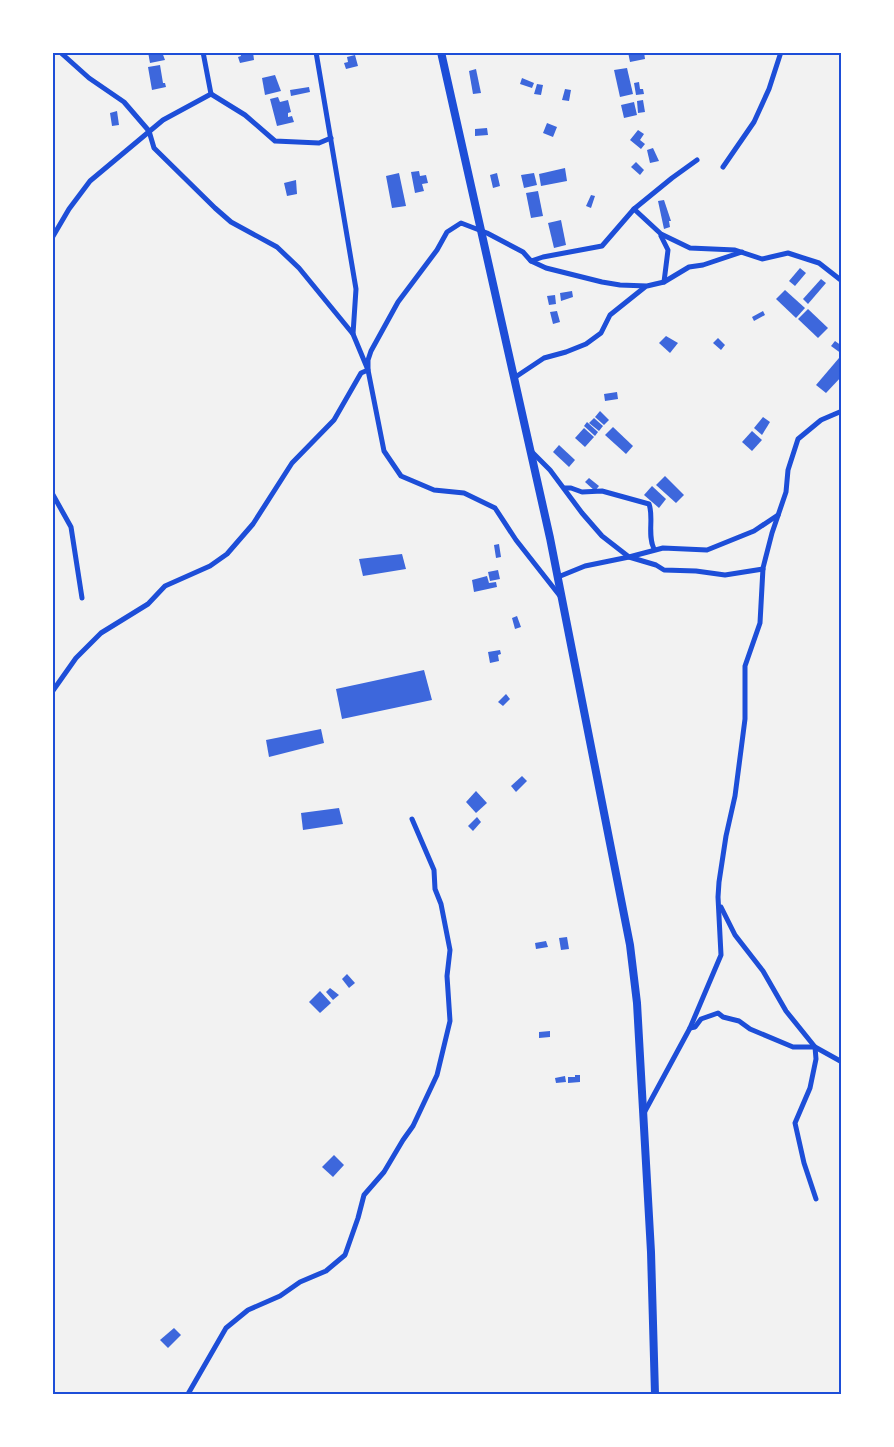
<svg xmlns="http://www.w3.org/2000/svg" width="894" height="1447" viewBox="0 0 894 1447" font-family="'Roboto Condensed',sans-serif">
<style>
.building{fill:#3d67dc}
.lines{fill:none;stroke-linecap:round;stroke-linejoin:round}
.minor{stroke:#1d4ed8;stroke-width:5}
.primary{stroke:#1d4ed8;stroke-width:8}
.neatline{fill:none;stroke:#1d4ed8;stroke-width:2}
</style>
<rect width="100%" height="100%" fill="#f2f2f2"/>
<!-- building -->
<g class="building">
<polygon points="148,52 162,52 165,60 150,63"/>
<polygon points="240,52 253,52 254,60 240,63 238,57 241,56"/>
<polygon points="628,52 644,52 645,59 630,62"/>
<polygon points="355,55 358,66 346,69 344,63 348,62 347,57"/>
<polygon points="160,65 163,83 165,83 166,87 152,90 148,67"/>
<polygon points="627,68 633,94 620,97 614,70"/>
<polygon points="476,69 481,93 473,94 469,71"/>
<polygon points="275,75 281,91 265,95 262,78"/>
<polygon points="522,78 534,83 532,88 520,84"/>
<polygon points="639,82 640,89 643,89 644,94 636,95 634,83"/>
<polygon points="537,84 543,85 541,95 534,94"/>
<polygon points="309,87 310,92 291,96 290,90"/>
<polygon points="565,89 571,90 569,101 562,100"/>
<polygon points="278,97 280,102 288,100 291,112 288,113 288,117 292,116 294,122 277,126 270,99"/>
<polygon points="643,100 645,112 638,113 637,101"/>
<polygon points="634,102 637,115 624,118 621,105"/>
<polygon points="117,111 119,125 112,126 110,113"/>
<polygon points="547,123 557,127 553,137 543,133"/>
<polygon points="487,128 488,135 475,136 475,129"/>
<polygon points="638,130 644,134 640,140 645,144 641,149 630,140"/>
<polygon points="653,148 659,161 650,163 647,150"/>
<polygon points="636,162 644,170 640,175 631,167"/>
<polygon points="565,168 567,181 541,186 539,174"/>
<polygon points="419,171 420,176 426,175 428,183 422,184 424,191 415,193 411,172"/>
<polygon points="399,173 406,206 392,208 386,176"/>
<polygon points="497,173 500,186 493,188 490,175"/>
<polygon points="534,173 537,185 524,188 521,175"/>
<polygon points="296,180 297,194 287,196 284,183"/>
<polygon points="538,191 543,216 531,218 526,193"/>
<polygon points="591,195 595,196 591,208 586,206"/>
<polygon points="664,200 671,221 669,221 670,227 664,229 658,201"/>
<polygon points="561,220 566,245 554,248 548,223"/>
<polygon points="800,268 806,273 795,286 789,281"/>
<polygon points="821,279 826,283 808,304 803,299"/>
<polygon points="785,290 805,308 796,318 776,299"/>
<polygon points="572,291 573,297 561,301 560,293"/>
<polygon points="555,295 556,304 549,305 547,296"/>
<polygon points="808,309 828,328 818,338 798,319"/>
<polygon points="557,311 560,322 553,324 550,312"/>
<polygon points="763,311 765,315 754,321 752,317"/>
<polygon points="666,336 678,343 670,353 659,343"/>
<polygon points="718,338 725,345 721,350 713,343"/>
<polygon points="835,341 842,346 842,354 831,346"/>
<polygon points="839,358 842,360 842,376 826,393 816,385"/>
<polygon points="617,392 618,399 605,401 604,394"/>
<polygon points="600,411 609,420 604,425 595,417"/>
<polygon points="763,417 770,422 762,435 754,428"/>
<polygon points="594,418 603,426 599,431 589,423"/>
<polygon points="587,422 598,432 595,436 584,426"/>
<polygon points="613,427 633,446 626,454 605,435"/>
<polygon points="584,428 594,437 585,447 575,438"/>
<polygon points="752,431 762,440 752,451 742,442"/>
<polygon points="559,445 575,460 569,467 553,452"/>
<polygon points="665,476 684,495 676,503 656,485"/>
<polygon points="589,478 599,486 595,491 585,482"/>
<polygon points="652,486 666,499 659,508 644,495"/>
<polygon points="499,544 501,557 496,558 494,545"/>
<polygon points="402,554 406,569 363,576 359,559"/>
<polygon points="498,570 500,579 490,581 488,572"/>
<polygon points="487,576 489,583 496,582 497,587 474,592 472,580"/>
<polygon points="517,616 521,627 515,629 512,618"/>
<polygon points="500,650 501,654 498,655 499,661 490,663 488,652"/>
<polygon points="424,670 432,700 342,719 336,689"/>
<polygon points="506,694 510,699 503,706 498,702"/>
<polygon points="321,729 324,743 269,757 266,740"/>
<polygon points="522,776 527,781 516,792 511,786"/>
<polygon points="476,791 487,803 476,813 466,802"/>
<polygon points="339,808 343,824 303,830 301,813"/>
<polygon points="477,817 481,822 473,831 468,826"/>
<polygon points="567,937 569,949 561,950 559,938"/>
<polygon points="546,941 548,947 536,949 535,943"/>
<polygon points="347,974 355,983 349,988 342,979"/>
<polygon points="330,988 339,995 333,1000 326,992"/>
<polygon points="320,991 331,1003 320,1013 309,1002"/>
<polygon points="550,1031 550,1037 539,1038 539,1032"/>
<polygon points="575,1075 580,1075 580,1082 568,1083 568,1077 575,1077"/>
<polygon points="565,1076 566,1082 556,1083 555,1078"/>
<polygon points="334,1155 344,1165 333,1177 322,1167"/>
<polygon points="174,1328 181,1335 168,1348 160,1340"/>
</g>
<g class="lines">
<!-- minor -->
<g class="minor">
<polyline points="60,52 89,78 124,102 149,131 154,148 215,208 231,222 277,247 299,268 353,334"/>
<polyline points="203,52 211,94"/>
<polyline points="316,52 356,289 353,334 368,370 384,451 401,476 434,490 464,493 495,508 516,540 560,596"/>
<polyline points="723,167 754,122 769,89 781,52"/>
<polyline points="634,209 661,234 690,248 735,250 762,259 788,253 819,263 842,281"/>
<polyline points="661,236 668,250 664,282"/>
<polyline points="52,238 69,209 90,181 163,120 211,94 245,115 275,141 319,143 331,138"/>
<polyline points="531,261 543,257 602,246 634,209 672,178 697,160"/>
<polyline points="514,378 544,358 566,352 586,344 601,333 610,315 645,287"/>
<polyline points="531,451 550,470 582,513 602,536 629,557 663,548 707,550 754,531 778,515"/>
<path d="M 565,488 L 571,488 L 582,492 L 602,491 L 649,504 C 654,517 647,535 654,549"/>
<polyline points="52,493 71,527 82,598"/>
<polyline points="558,577 585,566 629,557 656,565 664,570 696,571 725,575 763,569"/>
<polyline points="52,692 76,658 101,633 148,604 165,586 210,566 227,554 253,524 292,463 334,420 361,373 368,370 368,360 371,351 398,302 437,250 447,232 461,223 487,233 523,252 531,261 546,268 602,282 620,285 647,286 664,282 689,267 703,265 742,252"/>
<polyline points="721,907 735,935 763,971 786,1011 815,1047 842,1062"/>
<polyline points="690,1028 695,1027 701,1019 718,1013 723,1017 739,1021 750,1029 793,1047 815,1047 816,1059 810,1088 795,1123 804,1163 816,1199"/>
<polyline points="644,1113 690,1028 721,955 718,897 719,882 726,836 735,796 741,750 745,719 745,666 760,623 763,568 772,533 786,492 788,470 798,439 821,420 842,411"/>
<polyline points="188,1394 226,1328 248,1310 280,1296 300,1282 326,1271 345,1255 358,1218 364,1195 384,1172 403,1140 413,1126 437,1075 450,1021 447,976 450,950 441,904 435,889 434,870 412,819"/>
</g>
<!-- primary -->
<polyline class="primary" points="441,52 550,538 630,945 637,1003 651,1252 655,1394"/>
</g>
<!-- border -->
<rect width="894" height="1447" fill="none" stroke="#ffffff" stroke-width="108"/>
<rect x="54" y="54" width="786" height="1339" class="neatline"/>
</svg>
